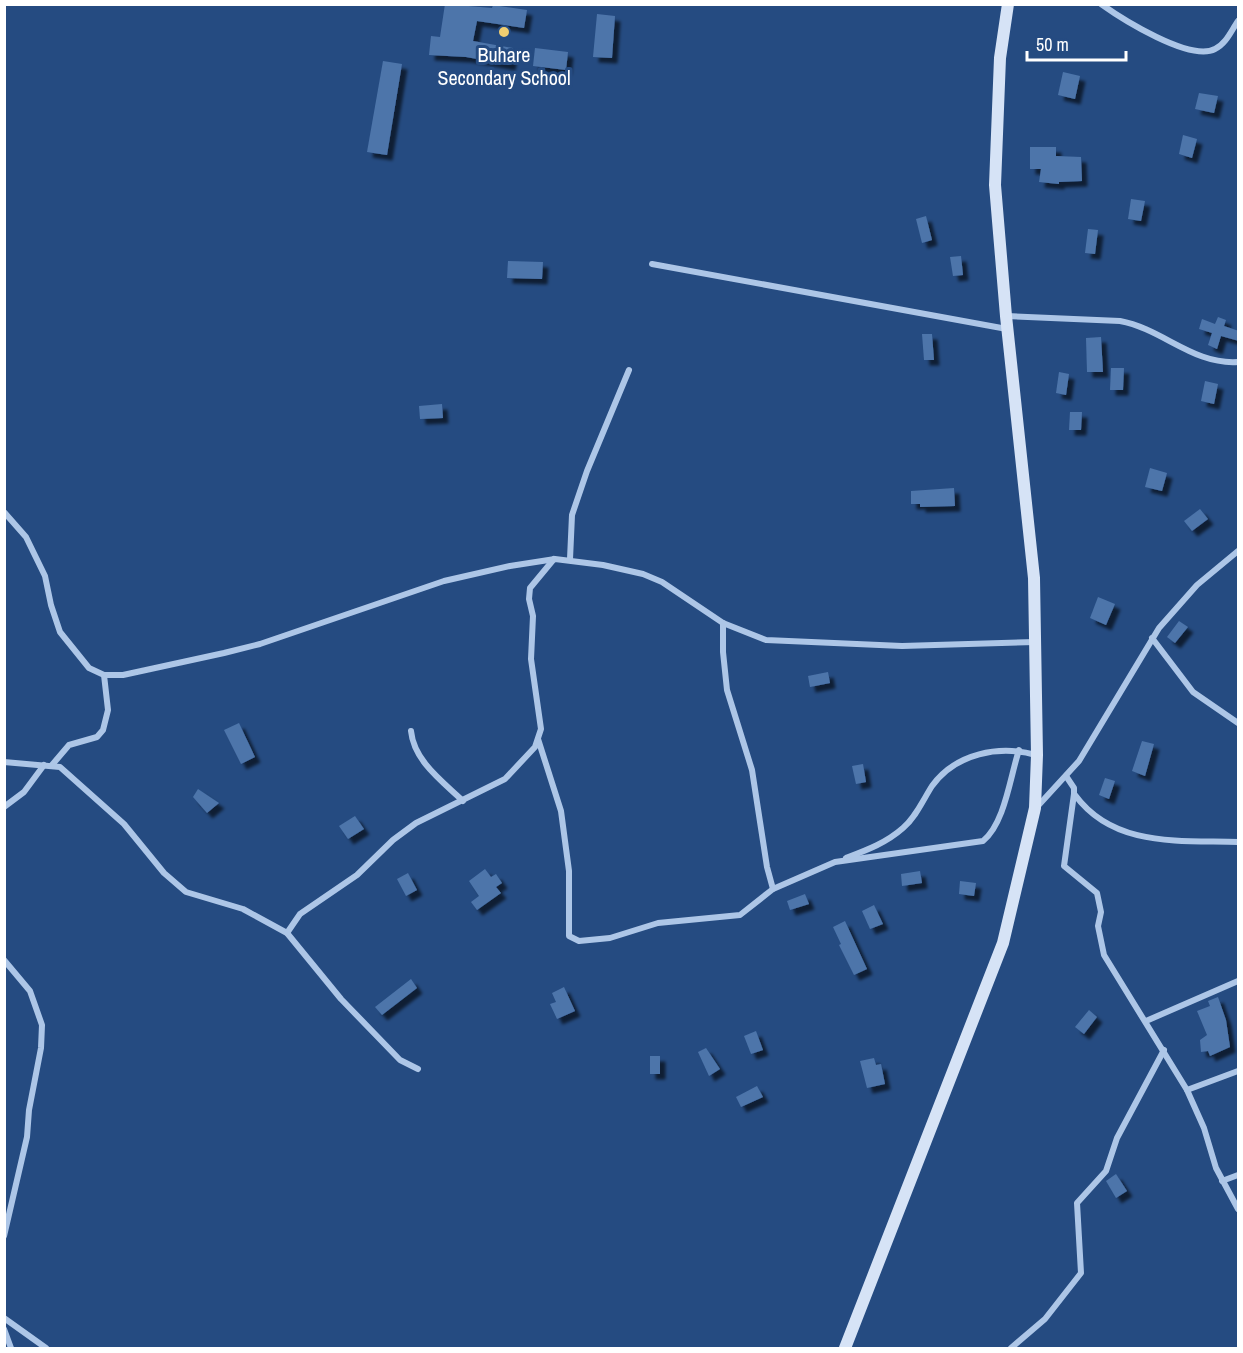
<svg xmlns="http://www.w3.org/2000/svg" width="1243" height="1353" viewBox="0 0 1243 1353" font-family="'Archivo Narrow',sans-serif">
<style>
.building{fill:#4d75aa;filter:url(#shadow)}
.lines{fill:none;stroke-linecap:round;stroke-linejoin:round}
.minor{stroke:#adc6e7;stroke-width:6}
.secondary{stroke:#d6e3f6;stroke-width:12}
.poi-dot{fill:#f0ce71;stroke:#254b81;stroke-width:2}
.labels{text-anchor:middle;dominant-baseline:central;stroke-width:6;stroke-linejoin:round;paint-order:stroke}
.poi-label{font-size:20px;fill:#fff;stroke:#254b81}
</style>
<defs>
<filter id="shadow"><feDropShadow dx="5.5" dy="5.5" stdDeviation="1.5" flood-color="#0009"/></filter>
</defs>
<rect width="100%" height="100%" fill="#254b81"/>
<!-- building -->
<g class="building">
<polygon points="445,4 492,8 493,5 527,10 524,28 477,21 473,41 513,48 510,65 466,57 429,55 431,36 440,37"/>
<polygon points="597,14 615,16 612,58 593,57"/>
<polygon points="535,48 568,52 566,70 533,66"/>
<polygon points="383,61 402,64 387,155 367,152"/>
<polygon points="1063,72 1080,76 1075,99 1058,95"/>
<polygon points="1199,93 1218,96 1214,113 1195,109"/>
<polygon points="1183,135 1197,139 1192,158 1179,154"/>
<polygon points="1030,147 1056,147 1056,156 1081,157 1082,181 1059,182 1059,184 1039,182 1041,169 1030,169"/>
<polygon points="1131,199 1145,201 1141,221 1128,219"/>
<polygon points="926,216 932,240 922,243 916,219"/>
<polygon points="1088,229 1098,230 1095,254 1085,253"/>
<polygon points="961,256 963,275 953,276 950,257"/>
<polygon points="508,261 543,262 542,279 507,278"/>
<polygon points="1218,317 1226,320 1224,326 1239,331 1239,341 1221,336 1217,349 1208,345 1212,333 1199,329 1202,319 1215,324"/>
<polygon points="922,334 932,334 934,360 924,360"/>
<polygon points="1101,337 1103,372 1087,372 1086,338"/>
<polygon points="1111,368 1124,368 1123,390 1110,390"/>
<polygon points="1059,372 1069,374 1066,395 1056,393"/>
<polygon points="1205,381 1218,384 1214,404 1201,401"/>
<polygon points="442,404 443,418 420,419 419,406"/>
<polygon points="1070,412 1082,412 1081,430 1069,430"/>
<polygon points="1150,468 1167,473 1162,491 1145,487"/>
<polygon points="954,488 955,506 920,507 920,504 911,504 911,491"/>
<polygon points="1200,509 1208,519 1192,531 1184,521"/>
<polygon points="1098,597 1115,604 1106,625 1090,618"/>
<polygon points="1179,621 1188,627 1175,643 1167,637"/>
<polygon points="828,672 830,683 810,687 808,676"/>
<polygon points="239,723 255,757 241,764 224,730"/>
<polygon points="1142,741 1154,744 1145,776 1132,771"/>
<polygon points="863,764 866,782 856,784 852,766"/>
<polygon points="1105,778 1115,781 1109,799 1099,795"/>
<polygon points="198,789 219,803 207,813 193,797"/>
<polygon points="355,816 364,829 348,839 339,826"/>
<polygon points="485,869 491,877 496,874 502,883 496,887 501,893 477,910 471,902 479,896 469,881"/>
<polygon points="920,871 922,883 902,886 901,874"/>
<polygon points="408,873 417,890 406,896 397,879"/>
<polygon points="960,881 976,883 974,896 959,894"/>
<polygon points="805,894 809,904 790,910 787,901"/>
<polygon points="874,905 883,924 870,929 862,911"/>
<polygon points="845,921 867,969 854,975 839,945 841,944 833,927"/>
<polygon points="411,979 417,988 382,1015 375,1007"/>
<polygon points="564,987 575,1011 557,1019 550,1004 556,1002 552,993"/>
<polygon points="1218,997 1226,1020 1230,1047 1210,1056 1208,1051 1201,1052 1200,1040 1207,1035 1197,1011 1210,1006 1208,1001"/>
<polygon points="1089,1010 1097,1017 1084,1034 1075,1027"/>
<polygon points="756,1031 763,1050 751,1054 744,1036"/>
<polygon points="706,1048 720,1069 709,1076 698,1052"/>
<rect x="650" y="1056" width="10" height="18"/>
<polygon points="874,1058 876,1065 881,1064 885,1084 867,1088 860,1061"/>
<polygon points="757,1086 763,1097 741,1107 736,1097"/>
<polygon points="1116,1174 1127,1191 1116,1198 1106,1181"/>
</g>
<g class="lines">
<!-- minor -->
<g class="minor">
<path d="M 1101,4 C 1122,19 1190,62 1215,49 C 1226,44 1231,31 1238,21"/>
<polyline points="652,264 1007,329"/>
<path d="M 1007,316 L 1120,321 C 1163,329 1193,365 1238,362"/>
<polyline points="4,512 26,537 45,576 51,605 60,632 89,668 104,675 123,675 224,653 260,644 444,581 510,566 555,559 603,565 643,574 662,582 723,623 766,640 902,646 1035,642"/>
<polyline points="570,559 572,515 587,471 629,370"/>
<polyline points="723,623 723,652 727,690 752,770 767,867 773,889"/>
<polyline points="1152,638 1193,692 1238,723"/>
<path d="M 411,731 C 414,761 442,781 463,801"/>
<path d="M 538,739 L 561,811 L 569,871 L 569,936 L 579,941 L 610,938 L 658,923 L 740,915 L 773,889 L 835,862 L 983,841 C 1005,823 1010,777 1019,750"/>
<polyline points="4,762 60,767 124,824 164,873 186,892 243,909 287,933 341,999 400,1060 418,1069"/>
<polyline points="52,765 69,745 97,737 103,730 108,710 104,675"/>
<polyline points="1066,776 1074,788 1074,794 1064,866 1097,893 1101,912 1098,926 1104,955 1187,1090 1204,1128 1216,1168 1238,1209"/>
<path d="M 1075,795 C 1114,848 1180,840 1238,842"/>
<polyline points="4,807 24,792 44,765"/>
<polyline points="1036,808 1079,761 1159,628 1197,585 1238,551"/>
<path d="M 846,858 C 867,850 886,843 903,828 C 916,817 923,800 932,786 C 956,753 999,745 1036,755"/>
<polyline points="287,933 300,914 357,875 393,840 416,823 505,779 535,747 541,729 531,659 533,616 529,599 530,588 554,559"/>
<polyline points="4,960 30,991 42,1025 41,1048 29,1110 27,1137 4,1236"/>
<polyline points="1146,1021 1238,981"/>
<polyline points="1187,1090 1238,1071"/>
<polyline points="1222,1181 1238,1175"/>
<polyline points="4,1318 46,1348"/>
<polyline points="4,1329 11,1348"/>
<polyline points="1011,1348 1045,1319 1081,1273 1077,1203 1106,1171 1117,1138 1164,1050"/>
</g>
<!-- secondary -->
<polyline class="secondary" points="845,1348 1003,943 1035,808 1037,755 1034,578 1006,316 995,185 1000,58 1008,4"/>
</g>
<!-- markers -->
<circle class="poi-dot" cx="504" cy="32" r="6"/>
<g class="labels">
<!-- poi labels -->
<g class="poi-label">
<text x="504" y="54">Buhare<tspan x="504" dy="23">Secondary School</tspan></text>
</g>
</g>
<!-- border -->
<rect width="1243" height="1353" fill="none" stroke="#ffffff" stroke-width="12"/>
<!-- scale -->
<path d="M1027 51v9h99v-9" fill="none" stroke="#ffffff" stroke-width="3"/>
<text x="1036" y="51" font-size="18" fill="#ffffff" stroke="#254b81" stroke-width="4.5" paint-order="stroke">50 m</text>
</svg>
